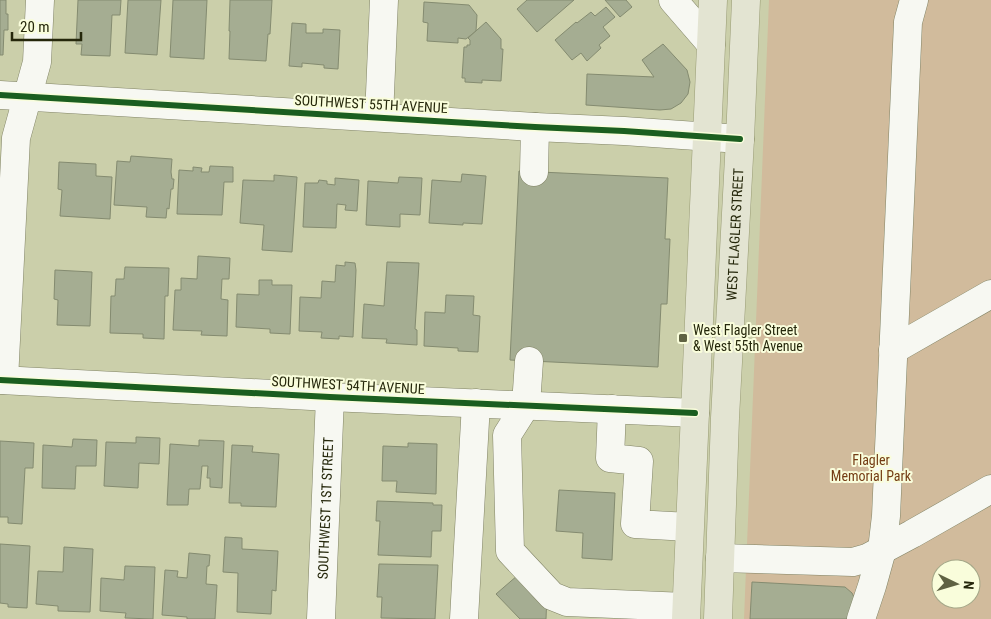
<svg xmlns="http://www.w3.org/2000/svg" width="991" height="619" viewBox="0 0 991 619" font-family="'Roboto Condensed',sans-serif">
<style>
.green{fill:#d1bb9c;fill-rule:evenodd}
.building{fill:#a5ad92;stroke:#848b70}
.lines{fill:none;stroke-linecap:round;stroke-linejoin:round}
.minor-casing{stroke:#808365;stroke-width:29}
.major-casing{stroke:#989b74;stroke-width:29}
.minor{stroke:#f7f8f2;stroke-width:28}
.major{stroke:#e3e4d2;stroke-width:28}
.cycleway-casing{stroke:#f9fddb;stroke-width:9}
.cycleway{stroke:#1b5e20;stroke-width:6}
.poi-dot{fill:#5f6243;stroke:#f9fddb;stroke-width:2}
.labels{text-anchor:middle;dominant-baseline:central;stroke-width:4;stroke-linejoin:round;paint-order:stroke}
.street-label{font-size:14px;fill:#25270b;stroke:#f9fddb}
.poi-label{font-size:14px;fill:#25270b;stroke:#f9fddb;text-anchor:start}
.park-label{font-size:14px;fill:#743c14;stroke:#f9fddb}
</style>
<rect width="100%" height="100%" fill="#cbcfaa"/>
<!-- green -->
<path class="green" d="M 769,0 L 991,0 L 991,619 L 744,619 ZM 941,569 L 971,569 L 971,599 L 941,599 Z"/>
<!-- building -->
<g class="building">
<polygon points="0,0 6,0 6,14 8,14 8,30 4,30 3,55 0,55"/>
<polygon points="78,0 121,0 120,15 112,15 110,56 81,55 82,44 76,44"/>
<polygon points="128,0 161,0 157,55 125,53"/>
<polygon points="173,0 207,0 204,59 170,57"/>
<polygon points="230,0 272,0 270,34 268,34 266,61 229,59 230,31 229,31"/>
<polygon points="527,0 574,0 537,32 517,9"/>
<polygon points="605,0 626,0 632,7 620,17"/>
<polygon points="424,2 469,5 477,15 476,31 466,39 458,38 458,43 427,41 428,23 423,22"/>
<polygon points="606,7 615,17 603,27 610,36 599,45 601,48 587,61 581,53 572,60 555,40 576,22 577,23 591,12 595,16"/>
<polygon points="486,22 501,39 501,49 503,49 501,81 482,80 482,83 465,82 465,78 462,78 464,47 467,47 467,45 470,45 470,40 468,38"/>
<polygon points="292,23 306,24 306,33 323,33 323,29 340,30 338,69 324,68 324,65 302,63 302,67 289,66"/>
<polygon points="663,44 687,70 690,82 688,94 681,103 671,109 660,110 586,105 587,74 654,77 642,60"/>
<polygon points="131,156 172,159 171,172 172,179 174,179 173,189 171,189 169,209 167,208 166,218 146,217 147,207 114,205 117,161 130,162"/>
<polygon points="59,162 96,164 96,176 112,177 110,219 60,216 62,190 58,189"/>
<polygon points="210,166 233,167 233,182 224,182 222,215 177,214 179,170 193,171 193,167 202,168 201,172 209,172"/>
<polygon points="519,171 668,178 665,239 670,239 667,304 661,304 658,367 510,360"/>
<polygon points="462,174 486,176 482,224 463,223 463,225 429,223 432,180 461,182"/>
<polygon points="274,175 297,177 292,252 262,250 264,225 240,223 243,180 274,181"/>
<polygon points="399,177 422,178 420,215 400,214 400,227 366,225 368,181 398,183"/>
<polygon points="335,178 359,180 357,211 345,210 346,205 337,204 336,228 303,227 305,183 318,183 319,180 327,181 327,184 335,185"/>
<polygon points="198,256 230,258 229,279 222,279 221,299 228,300 227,336 201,335 202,331 173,330 175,290 181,290 181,278 197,279"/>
<polygon points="345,262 355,263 356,270 353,337 339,336 339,339 321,338 322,332 299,331 300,297 321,298 322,281 335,282 336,265 345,266"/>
<polygon points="387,262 419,263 415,329 417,330 417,345 386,343 387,339 362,338 364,304 384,306"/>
<polygon points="125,267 169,268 168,296 165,296 164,339 143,338 143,334 110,333 111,296 115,296 116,279 124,279"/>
<polygon points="55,270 92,272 90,326 57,325 58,300 54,299"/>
<polygon points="259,280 272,280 272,285 292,285 290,334 270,333 270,329 236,327 237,294 259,295"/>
<polygon points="446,295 474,296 473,315 480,316 478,352 458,351 458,348 424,346 425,312 445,313"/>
<polygon points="136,437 160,438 159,464 139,463 138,488 104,486 106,442 136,443"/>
<polygon points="73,439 97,440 96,466 76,466 75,489 42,488 43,445 72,447"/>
<polygon points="199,440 224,441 222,488 210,487 210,478 207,478 208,466 202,466 200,489 189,489 188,505 167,505 170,444 199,446"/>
<polygon points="0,441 34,443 33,468 25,468 22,524 8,523 8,517 0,517"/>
<polygon points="408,443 437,444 436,494 396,492 397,481 382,481 383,446 408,447"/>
<polygon points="232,445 253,446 252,452 279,454 276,507 241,506 241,503 229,503"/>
<polygon points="559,490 615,493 612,560 582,558 583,533 556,531"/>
<polygon points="377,501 433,503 433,505 442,505 441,531 432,531 431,557 378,555 380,521 376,521"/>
<polygon points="225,537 242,538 242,549 278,551 276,591 272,590 271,614 237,612 238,573 223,572"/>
<polygon points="0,544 30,546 27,608 8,607 8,604 0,603"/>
<polygon points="64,547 93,549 90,612 58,611 58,606 36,604 38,571 63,572"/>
<polygon points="189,553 210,555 209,566 207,566 206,584 217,585 215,619 187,619 187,617 162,615 165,570 178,571 177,577 187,578"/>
<polygon points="379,564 438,565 435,619 381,618 382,597 377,597"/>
<polygon points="125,566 155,567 153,619 125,618 126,613 100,611 101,578 124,580"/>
<polygon points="525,569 547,593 546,619 520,619 496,594"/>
<polygon points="752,582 845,587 852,593 856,601 853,619 750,619"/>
</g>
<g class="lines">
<defs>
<g id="minor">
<polyline points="673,0 711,44"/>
<polyline points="0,95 535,127 624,131 740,139"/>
<polyline points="379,117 384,0"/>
<polyline points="534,172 535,127"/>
<polyline points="893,350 991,294"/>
<polyline points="529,361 526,405 507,435 510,551 552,596 567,602 686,607"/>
<polyline points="0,380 330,397 695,413"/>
<polyline points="4,380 16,138 37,62 40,0"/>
<polyline points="612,409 610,458 639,461 635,524 689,527"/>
<polyline points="720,558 853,562 867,558 912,534 991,489"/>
<path id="s1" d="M 321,619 L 330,397"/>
<polyline points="464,619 476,403"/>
<polyline points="861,619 872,586 882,550 886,516 908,22 914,0"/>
</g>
<g id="major">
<polyline points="686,619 713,0"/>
<path id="s2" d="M 718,619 L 725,418 L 740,139 L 746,0"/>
</g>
</defs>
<!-- minor casing -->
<use href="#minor" class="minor-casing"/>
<!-- major casing -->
<use href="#major" class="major-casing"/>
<!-- minor -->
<use href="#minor" class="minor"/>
<!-- major -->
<use href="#major" class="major"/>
<defs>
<g id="cycleway">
<polyline points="0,95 535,127 624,131 740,139"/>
<polyline points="0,380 330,397 695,413"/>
</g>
</defs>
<!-- cycleway casing -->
<use href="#cycleway" class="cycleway-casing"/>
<!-- cycleway -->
<use href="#cycleway" class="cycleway"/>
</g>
<!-- markers -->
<rect class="poi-dot" x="678" y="333" width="10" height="10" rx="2.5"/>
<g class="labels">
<!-- street labels -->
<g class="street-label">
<text transform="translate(371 104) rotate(3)">SOUTHWEST 55TH AVENUE</text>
<text stroke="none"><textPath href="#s2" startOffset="385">WEST FLAGLER STREET</textPath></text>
<text transform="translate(348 385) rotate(3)">SOUTHWEST 54TH AVENUE</text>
<text stroke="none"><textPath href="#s1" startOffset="111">SOUTHWEST 1ST STREET</textPath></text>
</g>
<!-- poi labels -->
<g class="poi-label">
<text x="693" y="330">West Flagler Street<tspan x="693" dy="16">&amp; West 55th Avenue</tspan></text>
</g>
<!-- park labels -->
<g class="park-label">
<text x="871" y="460">Flagler<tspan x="871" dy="16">Memorial Park</tspan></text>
</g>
</g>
<!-- north arrow -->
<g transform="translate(956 584) rotate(95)"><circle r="24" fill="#f9fddb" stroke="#a4a788"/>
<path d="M0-4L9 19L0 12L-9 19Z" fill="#5f6243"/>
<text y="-8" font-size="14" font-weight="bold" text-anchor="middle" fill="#25270b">N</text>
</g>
<!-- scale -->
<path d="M12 32v8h69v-8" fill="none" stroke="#25270b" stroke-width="2.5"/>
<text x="20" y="32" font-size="15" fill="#25270b" stroke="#f9fddb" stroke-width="4" paint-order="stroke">20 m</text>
</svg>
